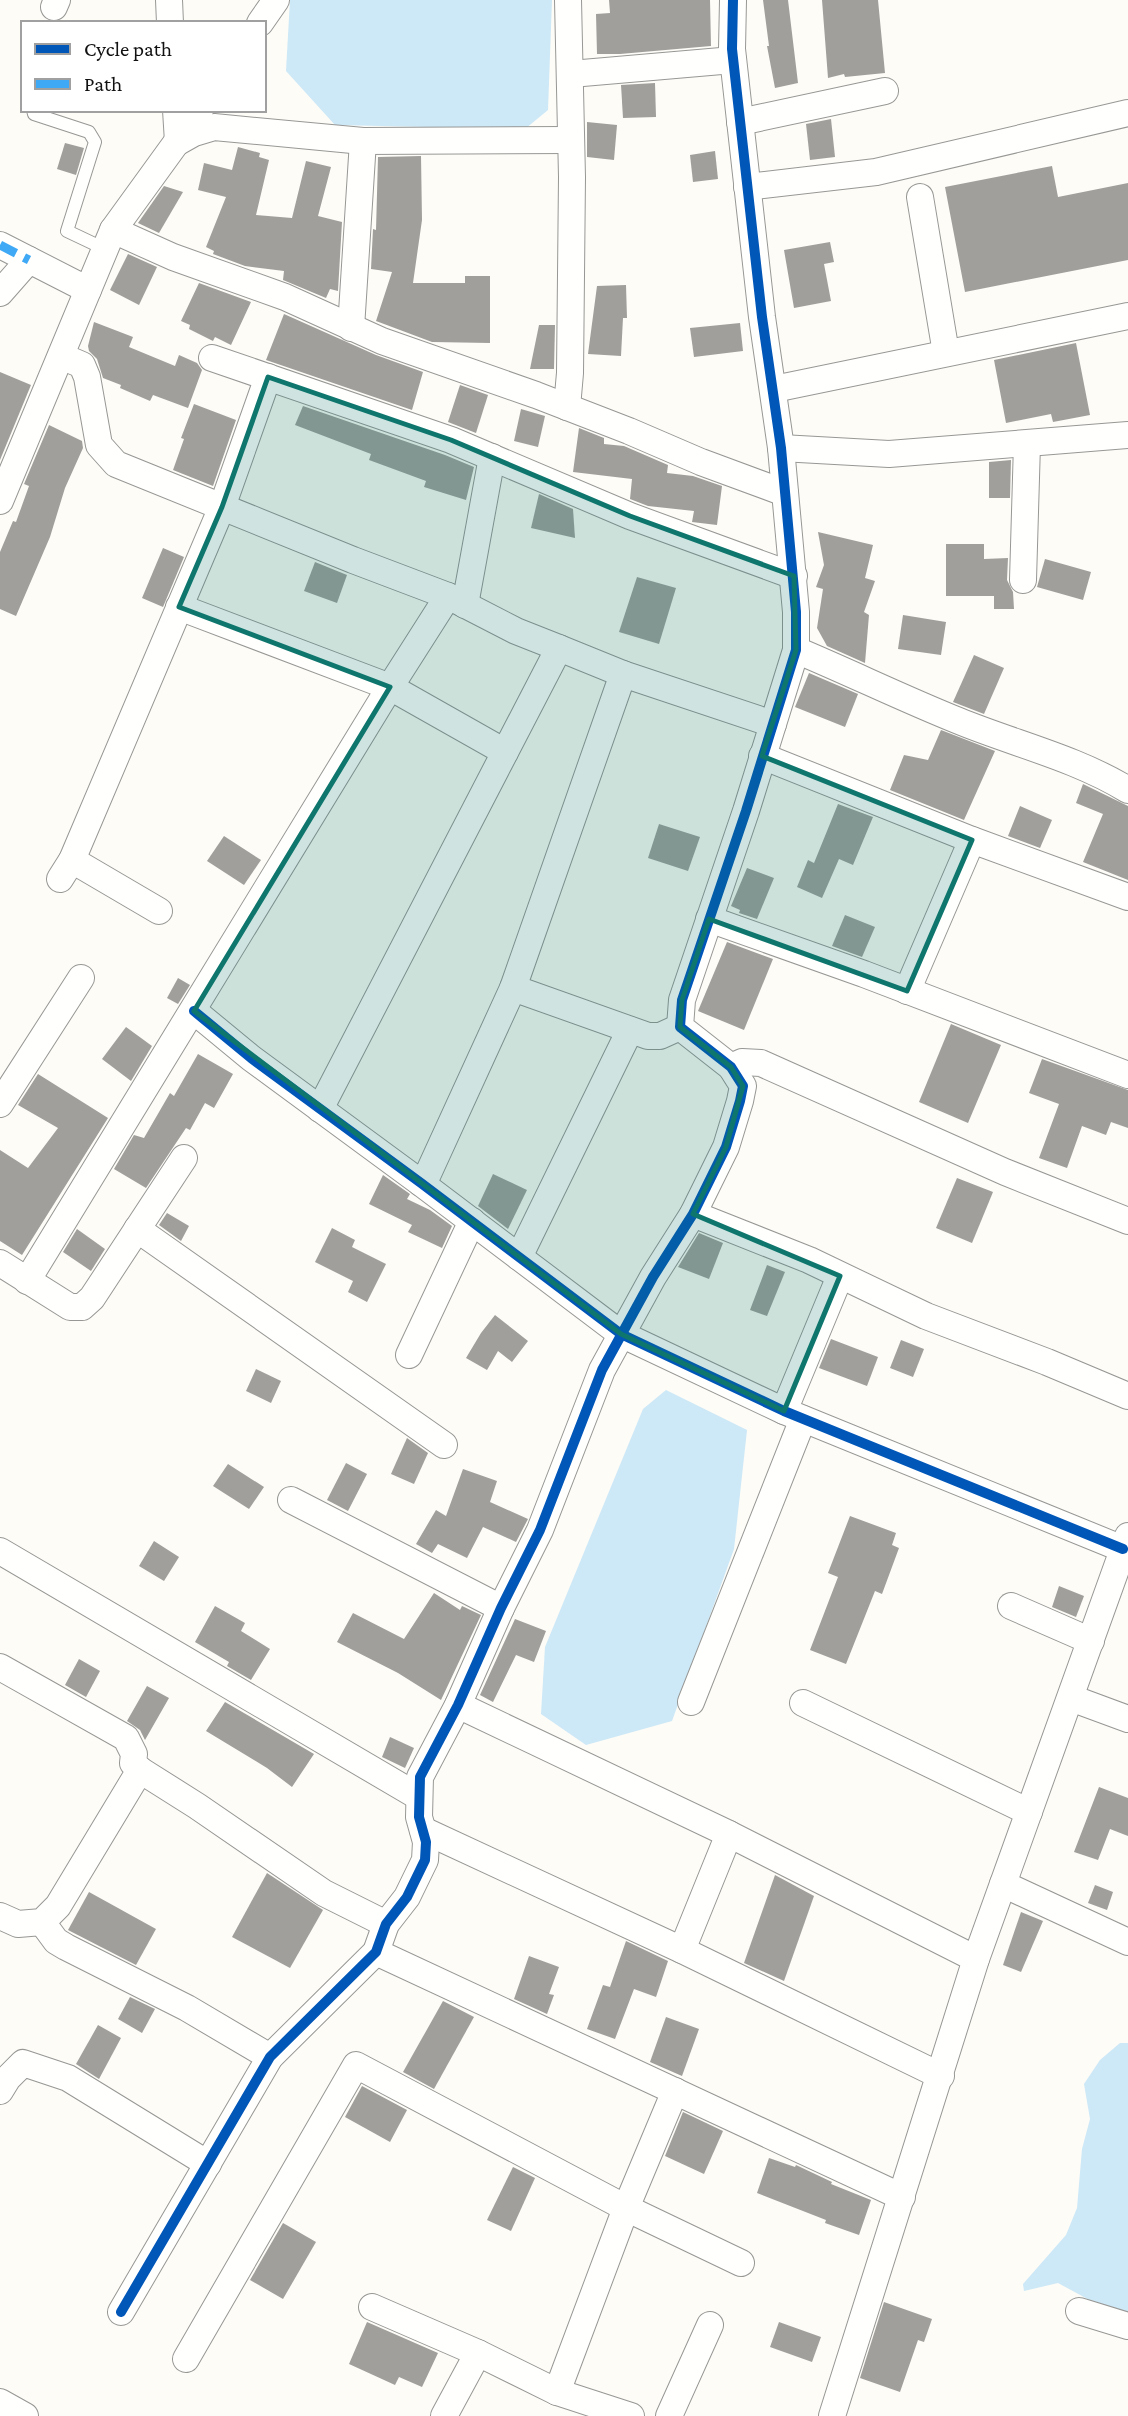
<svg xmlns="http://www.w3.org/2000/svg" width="1128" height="2416" viewBox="0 0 1128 2416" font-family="'Crimson Pro',serif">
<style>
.water{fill:#cde8f7}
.building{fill:#a19f9c}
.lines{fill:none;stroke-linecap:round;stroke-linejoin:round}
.lane-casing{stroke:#979795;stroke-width:14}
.street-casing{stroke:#979795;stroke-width:28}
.lane{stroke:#fffffe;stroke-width:12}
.street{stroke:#fffffe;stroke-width:26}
.quiet{stroke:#3fa9f5;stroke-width:9;stroke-dasharray:18 9;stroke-linecap:butt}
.cycleway-casing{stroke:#fff;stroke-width:15}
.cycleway{stroke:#0057b8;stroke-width:10}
.marked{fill:#0f766e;fill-opacity:0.2;stroke:#0f766e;stroke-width:5;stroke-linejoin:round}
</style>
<rect width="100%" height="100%" fill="#fdfcf7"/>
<!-- water -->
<g class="water">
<polygon points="290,0 552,0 548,110 525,129 335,125 286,71"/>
<polygon points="666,1390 747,1430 734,1549 672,1721 586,1745 541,1714 545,1647 643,1409"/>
<polygon points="1120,2043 1128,2043 1128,2316 1095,2303 1058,2283 1024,2291 1023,2284 1066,2235 1077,2208 1082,2149 1090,2119 1084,2084 1100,2060"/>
</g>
<!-- building -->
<g class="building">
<polygon points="609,0 710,0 711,46 620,54 597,54 596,14 610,13"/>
<polygon points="763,0 788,0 798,83 775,88 767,46 769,46"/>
<polygon points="822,0 878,0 885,73 845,77 844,74 828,78"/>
<polygon points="655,83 656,117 623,118 621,85"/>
<polygon points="831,119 835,157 810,160 806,124"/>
<polygon points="587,122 617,125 614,160 587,157"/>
<polygon points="65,143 84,148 76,175 57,169"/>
<polygon points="238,147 260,153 259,157 269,160 256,215 292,218 306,161 331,167 318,216 342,222 338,291 330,289 326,298 283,280 284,271 245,266 213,254 214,251 206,247 226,197 198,190 204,163 232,170"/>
<polygon points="715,151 718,179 693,182 690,155"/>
<polygon points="421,156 422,220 413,283 465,283 465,276 490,276 490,343 432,342 376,321 392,272 371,269 373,229 376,230 378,157"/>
<polygon points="1052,166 1058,197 1128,183 1128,260 965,292 945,187"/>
<polygon points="164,186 183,192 159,233 138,223"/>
<polygon points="830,242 834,262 824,264 831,301 794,308 784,250"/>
<polygon points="128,254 157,267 139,305 110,290"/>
<polygon points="199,283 251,302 231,345 215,337 213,341 189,329 190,325 181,321"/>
<polygon points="626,285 627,318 623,318 621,356 588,354 597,286"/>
<polygon points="284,314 376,355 423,372 412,410 266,360"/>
<polygon points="94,322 133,337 129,347 175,366 179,355 197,363 202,370 188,408 153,395 150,401 120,388 121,385 103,378 97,359 89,351 88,346"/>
<polygon points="740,323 743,351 694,357 690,328"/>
<polygon points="539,325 555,325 554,369 530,369"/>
<polygon points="1076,343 1090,415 1053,422 1051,414 1006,423 994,360"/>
<polygon points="0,372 31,385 0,460"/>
<polygon points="460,385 488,395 476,433 448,422"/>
<polygon points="194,404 236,420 213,486 173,470 184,439 181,438"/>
<polygon points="303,406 445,455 474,467 466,500 424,487 426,481 369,460 371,454 295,425"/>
<polygon points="521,409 545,416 538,447 514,441"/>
<polygon points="49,425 82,441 83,448 65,488 50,537 16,616 0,609 0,552 13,521 16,522 29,486 24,484"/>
<polygon points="579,428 604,438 604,444 624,446 668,465 667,473 693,476 722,486 717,525 692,522 694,511 648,506 630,499 632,479 573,472"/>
<polygon points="1011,460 1010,498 989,498 989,462"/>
<polygon points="539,494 573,509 575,538 531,528"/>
<polygon points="818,532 873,545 865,578 875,581 864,612 869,615 865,663 827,646 817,628 823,589 816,587 824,565"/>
<polygon points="946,544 984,544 984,559 1008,558 1007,580 1013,592 1014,609 994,609 994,596 946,596"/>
<polygon points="163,548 184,557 163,607 142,598"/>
<polygon points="1045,559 1091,572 1083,600 1037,587"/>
<polygon points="315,562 347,575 337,603 304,591"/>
<polygon points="637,577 676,588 659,644 619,632"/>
<polygon points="903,615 946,622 941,655 898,649"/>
<polygon points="974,655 1004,668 984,714 953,702"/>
<polygon points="809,673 858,694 845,727 795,707"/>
<polygon points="941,730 995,751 964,820 890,790 904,755 928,760"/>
<polygon points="1083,784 1128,806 1128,880 1083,862 1103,814 1076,803"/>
<polygon points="838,804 873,817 853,865 839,859 822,898 797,887 808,860 814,863"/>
<polygon points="1020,806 1052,820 1040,848 1008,836"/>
<polygon points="659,824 700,837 688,871 648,858"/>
<polygon points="224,836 261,860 244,885 207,861"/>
<polygon points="747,868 774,878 757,919 739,913 740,910 731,906"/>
<polygon points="845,915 875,927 862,957 832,946"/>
<polygon points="727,942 773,959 744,1030 698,1011"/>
<polygon points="178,978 190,985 178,1004 167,998"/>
<polygon points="951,1024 1001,1045 968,1123 919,1102"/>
<polygon points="126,1027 152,1046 131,1081 102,1059"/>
<polygon points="198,1054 233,1074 214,1108 205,1103 190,1130 186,1128 146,1188 114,1169 134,1135 144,1138 170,1093 174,1096"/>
<polygon points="1042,1059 1128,1090 1128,1128 1111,1122 1106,1135 1082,1126 1067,1168 1039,1158 1059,1104 1029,1093"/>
<polygon points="38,1074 108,1118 22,1255 0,1241 0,1150 28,1168 58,1128 18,1105"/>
<polygon points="493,1174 527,1190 508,1229 478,1206"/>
<polygon points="383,1175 410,1194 407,1199 430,1210 452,1226 442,1248 408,1232 412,1225 369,1204"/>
<polygon points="957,1178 993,1192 972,1243 936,1228"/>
<polygon points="167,1213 189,1226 181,1241 159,1225"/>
<polygon points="332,1228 355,1240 352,1247 386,1264 367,1302 348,1292 353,1281 315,1262"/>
<polygon points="77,1229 105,1249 91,1271 63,1252"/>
<polygon points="699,1233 723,1243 709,1279 678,1267"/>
<polygon points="767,1265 785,1272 767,1316 750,1310"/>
<polygon points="495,1315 528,1341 512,1362 498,1351 487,1370 466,1358 481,1333"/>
<polygon points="831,1339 878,1357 867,1386 819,1368"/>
<polygon points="901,1340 924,1349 913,1377 890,1368"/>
<polygon points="256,1369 281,1381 271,1403 246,1391"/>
<polygon points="407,1438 428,1453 414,1484 391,1474"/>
<polygon points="346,1463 367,1474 348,1511 327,1500"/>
<polygon points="228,1464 264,1487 249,1509 213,1486"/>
<polygon points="463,1469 497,1481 490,1502 528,1519 516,1542 483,1527 467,1558 438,1544 432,1553 416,1544 436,1510 446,1516"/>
<polygon points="850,1516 896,1533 892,1545 899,1548 882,1594 875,1591 846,1664 810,1650 838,1577 828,1573"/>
<polygon points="154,1541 179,1557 164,1581 139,1566"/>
<polygon points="1059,1586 1084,1596 1076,1617 1052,1607"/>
<polygon points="434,1593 460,1610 462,1606 481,1615 441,1700 398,1673 337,1642 353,1613 404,1639"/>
<polygon points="215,1606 245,1623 241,1631 270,1649 251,1680 227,1666 229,1662 195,1642"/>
<polygon points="515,1619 546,1631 534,1662 516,1655 493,1702 480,1695"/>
<polygon points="79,1659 100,1671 86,1697 65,1685"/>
<polygon points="147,1686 169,1698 145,1740 140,1730 127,1721"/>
<polygon points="225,1702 314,1754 292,1787 267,1768 206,1731"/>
<polygon points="390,1737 414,1748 405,1768 382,1757"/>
<polygon points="1099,1787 1128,1798 1128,1836 1110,1829 1098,1860 1074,1852"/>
<polygon points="267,1873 323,1910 290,1968 232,1937"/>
<polygon points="775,1875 814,1896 784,1981 744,1963"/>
<polygon points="1095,1885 1113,1892 1107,1910 1088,1903"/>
<polygon points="89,1892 156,1929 136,1965 68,1930"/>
<polygon points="1021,1912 1043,1921 1021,1972 1003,1965"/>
<polygon points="626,1941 668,1961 656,1997 634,1989 615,2039 587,2029 603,1985 610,1987"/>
<polygon points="529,1956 559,1967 549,1994 554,1995 547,2014 514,1999"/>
<polygon points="130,1997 155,2009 142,2033 118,2019"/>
<polygon points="443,2001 474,2017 434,2089 403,2072"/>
<polygon points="666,2017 699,2029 682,2076 650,2062"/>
<polygon points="98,2025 121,2038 99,2079 76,2064"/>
<polygon points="362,2086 407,2110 390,2142 345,2117"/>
<polygon points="683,2112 723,2131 704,2174 665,2156"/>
<polygon points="769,2158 795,2167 796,2165 832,2182 831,2184 871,2200 859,2235 825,2223 826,2220 757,2193"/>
<polygon points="513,2167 535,2178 511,2231 487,2220"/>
<polygon points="283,2223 316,2242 283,2299 250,2280"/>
<polygon points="884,2302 932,2319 924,2342 918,2340 900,2392 860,2378"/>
<polygon points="367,2322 438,2353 422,2387 399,2377 395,2385 349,2364"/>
<polygon points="779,2322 821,2337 812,2362 770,2347"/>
</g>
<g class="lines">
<defs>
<polyline id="lane" points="33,110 34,114 89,132 95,142 67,231 105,249"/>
<g id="street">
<polyline points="169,0 170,23"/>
<polyline points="54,7 57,0"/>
<polyline points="260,23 276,0"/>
<polyline points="571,74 733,60"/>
<polyline points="176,110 178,142 194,133 214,127 363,141 571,140"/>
<polyline points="740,122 885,91"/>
<polyline points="747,187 876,172 1128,113"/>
<polyline points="920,197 946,353"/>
<polyline points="113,230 173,257 285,297 382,341 536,395 629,431 701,462 785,493"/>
<polyline points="0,245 88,290"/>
<polyline points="0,293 29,260"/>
<polyline points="351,328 363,141"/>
<polyline points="61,356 82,365 87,377 99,445 116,464 353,560 448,596 516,631 559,648 623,674 773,724"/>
<polyline points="212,358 451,440 630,516 794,576"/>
<polyline points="774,389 1128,316"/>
<polyline points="567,407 570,373 572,177 568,0"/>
<polyline points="781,448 889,454 1128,435"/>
<polyline points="0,501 113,230 200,110"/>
<polyline points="1023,580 1027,444"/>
<polyline points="465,605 492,457"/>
<polyline points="179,607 390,687 505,752"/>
<path d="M 796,650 C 851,673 904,699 959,721 C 1015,744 1076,758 1128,790"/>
<polyline points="762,756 972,840 1128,897"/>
<polyline points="72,860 159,911"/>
<polyline points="60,879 72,860 222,507 268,377"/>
<polyline points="709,919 864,974 1128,1075"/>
<polyline points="513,988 648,1036 660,1036 680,1027"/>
<polyline points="907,991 972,840"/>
<polyline points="194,1011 251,1058 421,1183 621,1334 784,1411 1123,1549"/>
<polyline points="731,1067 742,1062 761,1063 1005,1172 1128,1221"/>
<polyline points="0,1104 81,978"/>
<polyline points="320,1109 559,648"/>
<polyline points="421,1183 427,1176 513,988 623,674"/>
<polyline points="693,1214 809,1260 926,1316 1047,1362 1128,1396"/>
<polyline points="137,1229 444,1445"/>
<polyline points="519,1257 630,1030"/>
<polyline points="0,1263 70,1307 82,1307 92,1298 184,1158"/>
<polyline points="27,1281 390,687 448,596"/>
<polyline points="409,1355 472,1221"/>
<polyline points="784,1411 840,1276"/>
<polyline points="291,1500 501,1608"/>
<polyline points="0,1551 419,1797"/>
<polyline points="1011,1606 1091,1641"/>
<polyline points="0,1667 126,1738 134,1754 133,1763 140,1770 58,1906 42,1922 18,1924 0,1916"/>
<polyline points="1071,1698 1128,1719"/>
<polyline points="691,1702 803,1419"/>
<polyline points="803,1703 1029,1812"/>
<polyline points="458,1705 729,1834 976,1959"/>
<polyline points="140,1770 197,1806 324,1893 386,1924"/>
<polyline points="423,1830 682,1950 941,2076"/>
<polyline points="1003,1884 1128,1942"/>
<polyline points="42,1922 56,1941 66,1947 187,2008 270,2057"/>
<polyline points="682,1950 729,1834"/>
<polyline points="376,1952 902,2197"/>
<polyline points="0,2091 8,2078 23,2063 68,2078 208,2164"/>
<polyline points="372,2307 478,2353 557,2392 631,2416"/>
<polyline points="1079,2311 1128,2326"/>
<polyline points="121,2312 270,2057 376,1952 386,1924 407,1897 425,1860 426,1842 419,1817 420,1777 458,1705 501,1608 540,1530 602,1370 653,1277 693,1214 726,1147 740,1101 743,1086 731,1067 680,1027 682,1000 746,811 796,650 796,612 781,448 762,317 732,49 733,0"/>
<polyline points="186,2359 356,2065 626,2208 741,2263"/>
<polyline points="557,2392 626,2208 675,2091"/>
<polyline points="0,2402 25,2416"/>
<polyline points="444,2416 478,2353"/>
<polyline points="669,2416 710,2325"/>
<polyline points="832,2416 976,1959 1128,1536"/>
</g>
</defs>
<!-- lane casing -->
<use href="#lane" class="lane-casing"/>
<!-- street casing -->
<use href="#street" class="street-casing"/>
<!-- lane -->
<use href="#lane" class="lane"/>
<!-- street -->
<use href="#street" class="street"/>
<!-- quiet -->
<polyline class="quiet" points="0,245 29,260"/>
<defs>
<g id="cycleway">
<polyline points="194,1011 251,1058 421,1183 621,1334 784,1411 1123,1549"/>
<polyline points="121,2312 270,2057 376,1952 386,1924 407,1897 425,1860 426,1842 419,1817 420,1777 458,1705 501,1608 540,1530 602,1370 653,1277 693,1214 726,1147 740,1101 743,1086 731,1067 680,1027 682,1000 746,811 796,650 796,612 781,448 762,317 732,49 733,0"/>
</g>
</defs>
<!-- cycleway casing -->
<use href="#cycleway" class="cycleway-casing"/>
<!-- cycleway -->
<use href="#cycleway" class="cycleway"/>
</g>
<!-- marked area -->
<path class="marked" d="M 268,377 L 451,440 L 630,516 L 794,576 L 796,650 L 762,756 L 972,840 L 907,991 L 709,919 L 682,1000 L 680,1027 L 731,1067 L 743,1086 L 726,1147 L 693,1214 L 840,1276 L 784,1411 L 621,1334 L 194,1011 L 390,687 L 179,607 L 222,507 Z"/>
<!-- legend -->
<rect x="21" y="21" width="245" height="91" fill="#ffffff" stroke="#a0a0a0" stroke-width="2"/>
<rect x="35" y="44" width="35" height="10" fill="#0057b8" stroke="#a0a0a0" stroke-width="2"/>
<text x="84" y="56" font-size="21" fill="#111111">Cycle path</text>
<rect x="35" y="79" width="35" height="10" fill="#3fa9f5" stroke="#a0a0a0" stroke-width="2"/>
<text x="84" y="91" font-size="21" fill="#111111">Path</text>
</svg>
